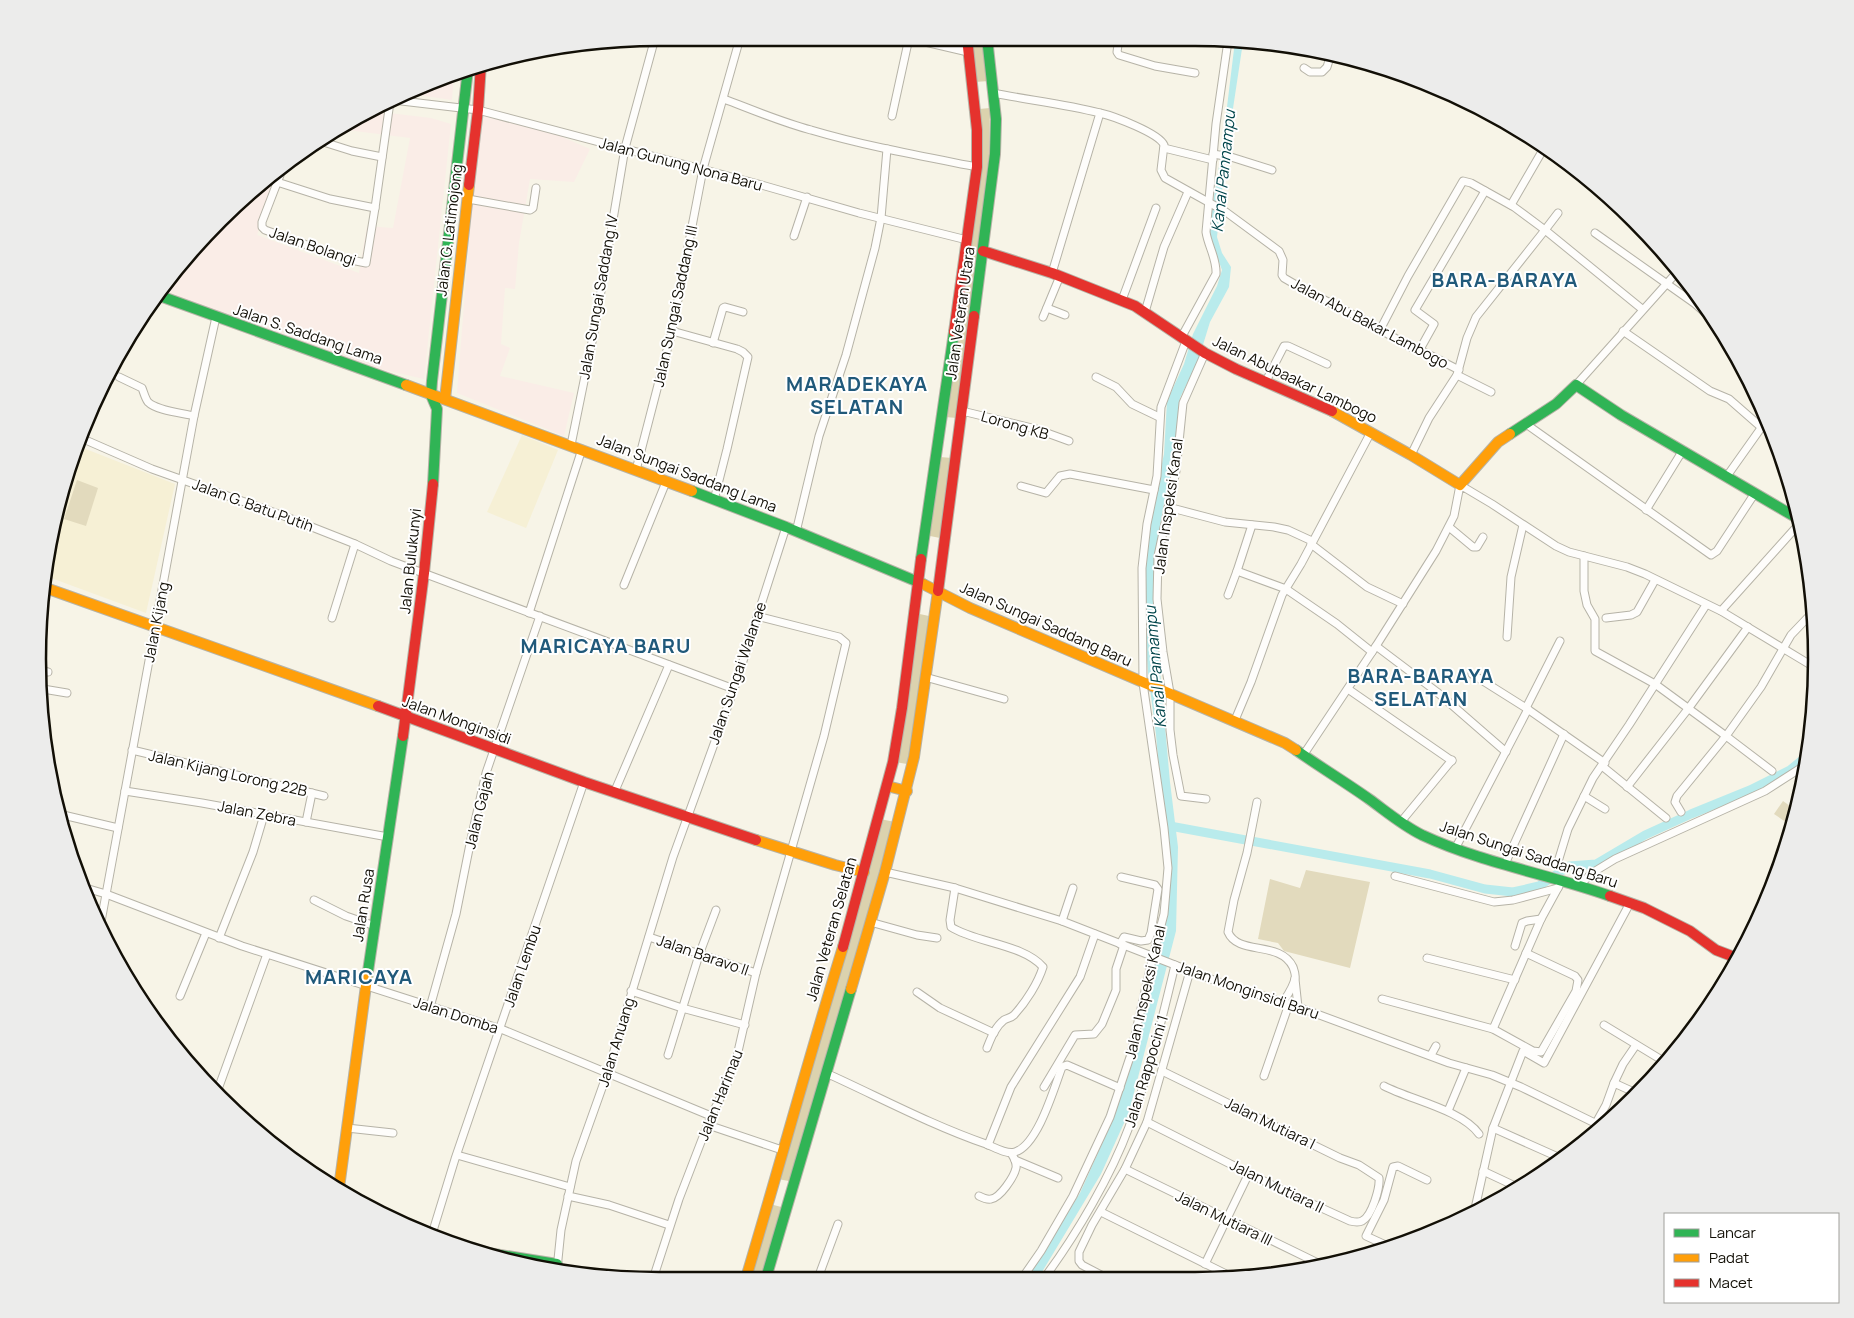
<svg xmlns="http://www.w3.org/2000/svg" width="1854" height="1318" viewBox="0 0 1854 1318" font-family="Manrope,sans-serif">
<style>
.commercial{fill:#faede7}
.built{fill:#f6f0d5}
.green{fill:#e2dabd}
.forest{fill:#dbd2ae}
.water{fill:#b9ebec}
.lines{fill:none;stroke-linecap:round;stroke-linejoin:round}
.canal{stroke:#b9ebec;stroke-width:9}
.street-casing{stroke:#b6b3a7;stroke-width:9}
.fast-casing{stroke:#b6b3a7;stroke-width:12}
.slow-casing{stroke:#b6b3a7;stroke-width:12}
.jam-casing{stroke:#b6b3a7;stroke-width:12}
.street{stroke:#fefdfb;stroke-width:7}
.fast{stroke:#30b455;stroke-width:10}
.slow{stroke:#ff9f0a;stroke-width:10}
.jam{stroke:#e5322d;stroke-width:10}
.labels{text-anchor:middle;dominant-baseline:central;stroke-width:4;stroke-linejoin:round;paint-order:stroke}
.street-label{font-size:15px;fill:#120f06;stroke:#fff}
.water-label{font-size:16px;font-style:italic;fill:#00454a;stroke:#fff}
.district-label{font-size:20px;font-weight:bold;letter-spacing:1px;fill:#20597a;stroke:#fff}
.rim{fill:none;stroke:#120f06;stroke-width:2.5}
</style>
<rect width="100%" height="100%" fill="#f7f4e7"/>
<!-- commercial -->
<g class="commercial">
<polygon points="454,74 452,100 411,94 412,90 421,85"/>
<polygon points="372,111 431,118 451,124 424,379 367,366 163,292 192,249 277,174 257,235 359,273 367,226 393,228 410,138 339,129"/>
<polygon points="479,115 558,135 590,149 574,182 530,179 519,243 515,289 505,288 501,344 510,348 500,376 574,393 564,436 457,393"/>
</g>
<!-- built -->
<g class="built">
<polygon points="522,435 558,450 526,528 487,512"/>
<polygon points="78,446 175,484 146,613 43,575 59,498"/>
</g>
<!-- green -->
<g class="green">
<polygon points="77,480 98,488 86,526 64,519"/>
<polygon points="1783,801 1797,811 1793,827 1774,814"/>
<polygon points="1306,870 1370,882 1350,968 1284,951 1278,943 1258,939 1270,879 1300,888"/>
</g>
<!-- forest -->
<g class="forest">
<polygon points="984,38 989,81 975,82 970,39"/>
<polygon points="990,108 989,156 957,418 945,417 979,109"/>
<polygon points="940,457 952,458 940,538 925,535"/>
<polygon points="915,613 929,616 912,754 907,764 895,762"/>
<polygon points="880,819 895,822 789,1181 777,1179"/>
<polygon points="770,1204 785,1208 764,1278 748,1278"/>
</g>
<!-- water -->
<polygon class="water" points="1235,41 1243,42 1226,155 1217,237 1222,253 1231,267 1229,287 1210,322 1198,361 1180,398 1173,468 1165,497 1156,550 1153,592 1170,782 1178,847 1176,931 1129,1112 1101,1174 1039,1277 1025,1277 1035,1264 1080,1193 1114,1117 1120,1088 1131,1065 1150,989 1165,916 1169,881 1156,735 1148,673 1143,602 1149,524 1164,454 1167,401 1184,364 1193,334 1217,286 1222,270 1210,237 1210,221 1222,148"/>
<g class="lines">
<!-- canal -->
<polyline class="canal" points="1170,826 1430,874 1485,889 1513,892 1539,886 1569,866 1596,864 1645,835 1691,814 1750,790 1790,770 1806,757"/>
<defs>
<g id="street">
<polyline points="908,38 968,52"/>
<polyline points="1119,38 1117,52 1119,55 1155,66 1195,73"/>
<polyline points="1304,68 1310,72 1322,72 1327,67 1331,54"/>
<path d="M 993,93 C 1028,100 1065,104 1100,113 C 1113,116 1159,133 1164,145 L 1161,170 L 1165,178 L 1226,212 L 1279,251 L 1283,260 L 1282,275 L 1284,278 L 1303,289 L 1362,319 L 1412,348 L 1424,352 L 1459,370"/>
<path d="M 724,99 C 753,110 781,122 811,130 C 865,146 921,156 977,167"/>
<polyline points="393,100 478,110 765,186 859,213 967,240"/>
<polyline points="892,116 909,38"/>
<polyline points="317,140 352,151 382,157"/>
<polyline points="1164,148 1213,160"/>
<polyline points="1213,154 1231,157 1272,170"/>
<polyline points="282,170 262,222 262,227 265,230 346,259 366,263 375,208 390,102"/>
<polyline points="277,182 330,199 375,208"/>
<polyline points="468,199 530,210 533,208 536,188"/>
<polyline points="1511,205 1544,148"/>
<polyline points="1558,213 1545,230 1642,309"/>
<polyline points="1595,233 1694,303 1712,319"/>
<polyline points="794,236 807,197"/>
<polyline points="1052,273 1100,113"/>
<polyline points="1122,300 1156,208"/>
<polyline points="1047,308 1065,315"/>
<polyline points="1145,312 1164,247 1188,192"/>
<polyline points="1043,317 1060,276"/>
<polyline points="1380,330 1408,276 1463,181 1471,183 1514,207 1545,230 1476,317 1467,338 1457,375 1429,418 1411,455"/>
<polyline points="672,331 737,349 743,352 748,357 727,449 714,500"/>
<polyline points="1623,331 1710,391 1729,399 1761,427"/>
<path d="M 1181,338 L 1216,274 C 1217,259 1208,246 1206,232 L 1216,124 L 1228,41"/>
<polyline points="713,343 723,308 725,307 743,312"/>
<polyline points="1419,351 1434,324 1415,310 1485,191"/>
<polyline points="1205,353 1183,403 1176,471 1158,556 1157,599 1163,652 1170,693 1170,730 1173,755 1181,796 1206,799"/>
<polyline points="1457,375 1491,392"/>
<path d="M 119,377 L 142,388 C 144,393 145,398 148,402 C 157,411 183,413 194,416"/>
<polyline points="1096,377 1116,387 1132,404 1159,417"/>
<polyline points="1266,381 1284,346 1288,346 1327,364"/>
<polyline points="1576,385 1678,271"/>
<polyline points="962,411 1036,429 1069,441"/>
<polyline points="1526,424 1711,555 1717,551 1755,493"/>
<polyline points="81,438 152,469 284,516 355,544 391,561 734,689"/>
<polyline points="571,445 595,327 625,148 655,38"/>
<polyline points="636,470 672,331 703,169 740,38"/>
<polyline points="1727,476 1766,421"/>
<polyline points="1021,486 1046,493 1060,476 1070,474 1154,490"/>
<polyline points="1168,507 1225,522 1274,527 1288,530 1312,541"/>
<polyline points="1646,510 1683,450"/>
<polyline points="1449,527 1473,547 1477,547 1483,537"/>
<polyline points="796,532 819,436 846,355 875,248 881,218 887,149"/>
<polyline points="1311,544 1367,587 1403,604"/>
<polyline points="1584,556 1584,591 1587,605 1595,619 1595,651 1655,684 1726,736 1677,796 1675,802 1681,812"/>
<polyline points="1237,571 1252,525"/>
<polyline points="624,585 666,482"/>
<polyline points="1228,595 1237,571 1286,589 1337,624 1372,652"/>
<polyline points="1721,611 1799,524"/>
<polyline points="529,613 582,449"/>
<polyline points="332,618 355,544"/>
<polyline points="1606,618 1631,615 1637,612 1655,580"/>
<polyline points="1507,637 1511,577 1523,525"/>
<polyline points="1376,646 1437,692 1506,752"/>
<polyline points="43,671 48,672"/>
<polyline points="1472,674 1526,708 1605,763"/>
<polyline points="925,677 1004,699"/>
<polyline points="43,689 67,693"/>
<polyline points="1348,689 1452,761"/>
<polyline points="1526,708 1560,641"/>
<polyline points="1235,720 1251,682 1282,595 1301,564 1371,432"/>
<polyline points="132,750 324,796"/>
<polyline points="1304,754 1376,646 1436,551 1454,516 1460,485 1492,504 1556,546 1569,552 1627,567 1645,574 1721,611 1814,667"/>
<polyline points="1602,766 1666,818"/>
<polyline points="1772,771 1726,736 1761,687 1791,635 1812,613"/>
<polyline points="1627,787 1688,709 1748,627"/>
<polyline points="125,791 202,803 388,837"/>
<polyline points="614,793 669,665"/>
<polyline points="1584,796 1605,809"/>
<path d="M 1257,802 L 1247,853 L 1234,900 L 1228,932 C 1238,956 1280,940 1293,967 C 1294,970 1296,975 1295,978 C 1294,986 1287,996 1283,1002"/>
<polyline points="63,815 118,828"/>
<polyline points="306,822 312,793"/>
<polyline points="1400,823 1452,760"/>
<polyline points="1455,849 1528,709"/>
<polyline points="1505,864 1564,734"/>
<polyline points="1557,865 1568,829 1593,778 1629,725 1706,605"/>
<polyline points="885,872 955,888 1062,921 1216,981 1298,1007 1449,1063 1492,1075 1521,1087 1603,1127"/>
<polyline points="1395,876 1494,902 1513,900 1558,888"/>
<polyline points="1580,885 1592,873 1615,859 1765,791 1804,766"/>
<polyline points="82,887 106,894 242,946 501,1029 711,1116"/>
<path d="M 955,888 L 950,920 L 951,927 C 976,943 1023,944 1043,967 C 1038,983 1026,1002 1014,1015 C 1011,1018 1007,1018 1004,1020 C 995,1027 991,1038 987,1048"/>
<polyline points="314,900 346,916 375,926"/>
<polyline points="1062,921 1073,888"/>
<polyline points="870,922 917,935 937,938"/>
<polyline points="100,927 194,416 216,317"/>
<polyline points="649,937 756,973"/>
<polyline points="219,938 253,852 264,815"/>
<polyline points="1120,944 1124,937 1141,941 1148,940 1151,933 1158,889 1155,885 1121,877"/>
<polyline points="1515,946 1522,923 1527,921 1541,919"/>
<polyline points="1427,958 1515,980"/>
<polyline points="1295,979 1298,1007"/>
<polyline points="631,991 682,1008 745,1025"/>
<polyline points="917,992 940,1008 994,1033"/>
<polyline points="180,996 206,933"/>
<polyline points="1382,999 1493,1029 1533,1051 1541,1052 1576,991 1578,980 1575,976 1526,953"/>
<polyline points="430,1007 456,914 471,839 486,773 540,616"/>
<polyline points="1604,1025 1665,1062"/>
<polyline points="1493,1029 1541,919 1559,886"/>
<polyline points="668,1055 699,955 716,910"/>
<polyline points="1431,1055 1436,1046"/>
<path d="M 826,1073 C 879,1097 931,1125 986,1144 C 994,1147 1007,1155 1015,1152 C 1038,1145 1054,1088 1062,1067 L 1067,1065 L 1120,1088"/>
<polyline points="1264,1076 1289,1004"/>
<polyline points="1614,1083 1623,1064 1636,1045"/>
<path d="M 1384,1086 C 1411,1100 1462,1110 1479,1134"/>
<polyline points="1044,1087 1075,1035 1094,1034 1102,1024 1116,990 1116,969 1124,945"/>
<polyline points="217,1092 267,954"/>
<polyline points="1448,1111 1466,1068"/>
<path d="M 1147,1122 L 1282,1190 L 1350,1221 C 1354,1222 1358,1223 1362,1221 C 1372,1216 1380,1188 1379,1178 L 1359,1165 L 1340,1158 L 1162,1071"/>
<polyline points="1596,1123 1606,1105 1614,1083 1636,1093"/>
<polyline points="708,1125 782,1150"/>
<polyline points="347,1128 393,1133"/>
<polyline points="1493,1128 1558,1157"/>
<polyline points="988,1145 1011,1087 1080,977 1095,934"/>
<polyline points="457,1155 570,1187"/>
<polyline points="1015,1160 1058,1178"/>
<polyline points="1125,1169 1324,1266"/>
<polyline points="1483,1171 1515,1186"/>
<polyline points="568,1196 609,1205 669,1225"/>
<path d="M 979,1196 C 983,1198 987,1200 991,1199 C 1000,1198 1014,1177 1016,1168 C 1017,1162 1014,1158 1011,1153"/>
<polyline points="1101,1212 1228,1275"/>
<polyline points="1474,1213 1493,1128 1523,1051 1544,1063 1630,903"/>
<polyline points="432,1234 455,1159 584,782"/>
<polyline points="1390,1247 1366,1236 1384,1200 1393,1167 1398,1166 1427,1180"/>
<polyline points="1205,1264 1249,1173"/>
<polyline points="557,1269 561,1230 576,1161 607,1074 673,857 734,689 786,527"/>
<polyline points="1103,1276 1082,1265 1079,1261 1079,1252 1092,1225 1125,1169 1147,1122 1190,971"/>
<polyline points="1023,1277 1041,1251 1073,1196 1110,1117 1130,1057 1153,956 1164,914 1168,868 1164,828 1143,683 1142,568 1147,524 1157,476 1161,407 1186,341"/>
<path d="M 1045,1277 C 1076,1235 1111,1176 1129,1127 C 1149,1075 1162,1019 1175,965"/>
<polyline points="818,1278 838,1224"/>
<polyline points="653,1279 679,1199 711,1116 726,1087 737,1056 756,973 824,736 846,643 839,637 757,616"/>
</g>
<g id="fast">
<polyline points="160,296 406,385"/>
<polyline points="974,316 995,154 996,119 987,38"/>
<polyline points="1510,434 1556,404 1576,385 1621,415 1797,518"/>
<polyline points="433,484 437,409 431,395 432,381 468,69"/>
<polyline points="692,491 786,527 923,584"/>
<polyline points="921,559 954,332"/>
<path d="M 1296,750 C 1320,767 1345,782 1369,799 C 1387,812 1402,825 1422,835 C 1482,863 1548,874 1610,896"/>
<polyline points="367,978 403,736"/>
<polyline points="476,1251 557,1264"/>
<polyline points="766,1278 851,989"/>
</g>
<g id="slow">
<polyline points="406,385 692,491"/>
<polyline points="445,399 469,185"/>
<polyline points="1332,411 1411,455 1460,485 1498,442 1510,434"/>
<polyline points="923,584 970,608 1285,743 1296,750"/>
<polyline points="43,587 378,706"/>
<polyline points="887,786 907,791"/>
<polyline points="756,840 835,865 864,872"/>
<polyline points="851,989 885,872 914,757 938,591"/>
<polyline points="339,1188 367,978"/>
<path d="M 746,1278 C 779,1168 809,1057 843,947"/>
</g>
<g id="jam">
<polyline points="469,185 478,110 481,64"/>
<polyline points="983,251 1052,273 1135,306 1205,353 1236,369 1332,411"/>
<polyline points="954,332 977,167 977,130 967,38"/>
<polyline points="938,591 974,316"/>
<polyline points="378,706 584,782 756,840"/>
<polyline points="403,736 424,573 433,484"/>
<polyline points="1610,896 1644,908 1690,931 1716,950 1737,958"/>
<polyline points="843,947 893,762 902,708 921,559"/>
</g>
</defs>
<!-- street casing -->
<use href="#street" class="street-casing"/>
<!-- fast casing -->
<use href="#fast" class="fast-casing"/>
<!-- slow casing -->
<use href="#slow" class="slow-casing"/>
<!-- jam casing -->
<use href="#jam" class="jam-casing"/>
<!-- street -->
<use href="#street" class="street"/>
<!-- fast -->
<use href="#fast" class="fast"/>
<!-- slow -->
<use href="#slow" class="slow"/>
<!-- jam -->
<use href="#jam" class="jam"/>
</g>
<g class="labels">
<!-- street labels -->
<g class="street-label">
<text transform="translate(681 164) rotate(15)">Jalan Gunung Nona Baru</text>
<text transform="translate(449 230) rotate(-83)">Jalan G. Latimojong</text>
<text transform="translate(313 246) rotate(19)">Jalan Bolangi</text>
<text transform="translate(598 297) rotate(-80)">Jalan Sungai Saddang IV</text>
<text transform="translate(675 306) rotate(-78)">Jalan Sungai Saddang III</text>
<text transform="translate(960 313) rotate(-82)">Jalan Veteran Utara</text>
<text transform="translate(1370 323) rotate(28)">Jalan Abu Bakar Lambogo</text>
<text transform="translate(308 334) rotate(19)">Jalan S. Saddang Lama</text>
<text transform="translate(1295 379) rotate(26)">Jalan Abubaakar Lambogo</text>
<text transform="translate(1015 425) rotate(16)">Lorong KB</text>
<text transform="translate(687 473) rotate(21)">Jalan Sungai Saddang Lama</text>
<text transform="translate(253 505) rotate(20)">Jalan G. Batu Putih</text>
<text transform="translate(1168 506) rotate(-82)">Jalan Inspeksi Kanal</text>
<text transform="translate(410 561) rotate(-84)">Jalan Bulukunyi</text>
<text transform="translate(156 622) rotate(-79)">Jalan Kijang</text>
<text transform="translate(1046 624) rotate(24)">Jalan Sungai Saddang Baru</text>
<text transform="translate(737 673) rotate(-71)">Jalan Sungai Walanae</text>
<text transform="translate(457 720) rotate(20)">Jalan Monginsidi</text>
<text transform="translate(228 773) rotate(13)">Jalan Kijang Lorong 22B</text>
<text transform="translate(479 810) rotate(-76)">Jalan Gajah</text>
<text transform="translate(257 813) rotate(11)">Jalan Zebra</text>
<text transform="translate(1529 854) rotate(18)">Jalan Sungai Saddang Baru</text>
<text transform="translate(363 905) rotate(-81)">Jalan Rusa</text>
<text transform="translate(831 929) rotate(-74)">Jalan Veteran Selatan</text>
<text transform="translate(703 955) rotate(19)">Jalan Baravo II</text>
<text transform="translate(522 966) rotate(-71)">Jalan Lembu</text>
<text transform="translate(1248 990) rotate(19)">Jalan Monginsidi Baru</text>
<text transform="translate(1145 992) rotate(-77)">Jalan Inspeksi Kanal</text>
<text transform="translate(456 1015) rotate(18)">Jalan Domba</text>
<text transform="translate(616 1042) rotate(-73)">Jalan Anuang</text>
<text transform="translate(1146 1071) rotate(-73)">Jalan Rappocini 1</text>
<text transform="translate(720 1095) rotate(-68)">Jalan Harimau</text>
<text transform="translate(1270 1123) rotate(26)">Jalan Mutiara I</text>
<text transform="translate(1277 1186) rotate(26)">Jalan Mutiara II</text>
<text transform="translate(1224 1218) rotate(26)">Jalan Mutiara III</text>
</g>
<!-- water labels -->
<g class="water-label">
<text transform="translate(1223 171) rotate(-84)">Kanal Pannampu</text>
<text transform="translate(1155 667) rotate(-95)">Kanal Pannampu</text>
</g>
<!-- district labels -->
<g class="district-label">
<text x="1505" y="279">BARA-BARAYA</text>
<text x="857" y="383">MARADEKAYA<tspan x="857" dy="23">SELATAN</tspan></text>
<text x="606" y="645">MARICAYA BARU</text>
<text x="1421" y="675">BARA-BARAYA<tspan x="1421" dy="23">SELATAN</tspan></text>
<text x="359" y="976">MARICAYA</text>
</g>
</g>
<!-- crop -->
<path d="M0 0H1854V1318H0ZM659 46H1195A613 613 0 0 1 1808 659V659A613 613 0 0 1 1195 1272H659A613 613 0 0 1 46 659V659A613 613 0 0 1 659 46Z" fill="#ececeb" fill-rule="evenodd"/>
<path class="rim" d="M659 46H1195A613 613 0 0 1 1808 659V659A613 613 0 0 1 1195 1272H659A613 613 0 0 1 46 659V659A613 613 0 0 1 659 46Z"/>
<!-- legend -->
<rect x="1664" y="1213" width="175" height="90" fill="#ffffff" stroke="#a09f9b"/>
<rect x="1674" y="1229" width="25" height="8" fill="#30b455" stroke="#a09f9b"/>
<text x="1709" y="1238" font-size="15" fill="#120f06">Lancar</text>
<rect x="1674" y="1254" width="25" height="8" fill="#ff9f0a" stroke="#a09f9b"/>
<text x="1709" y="1263" font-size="15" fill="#120f06">Padat</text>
<rect x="1674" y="1279" width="25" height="8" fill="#e5322d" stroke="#a09f9b"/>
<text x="1709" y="1288" font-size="15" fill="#120f06">Macet</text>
</svg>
